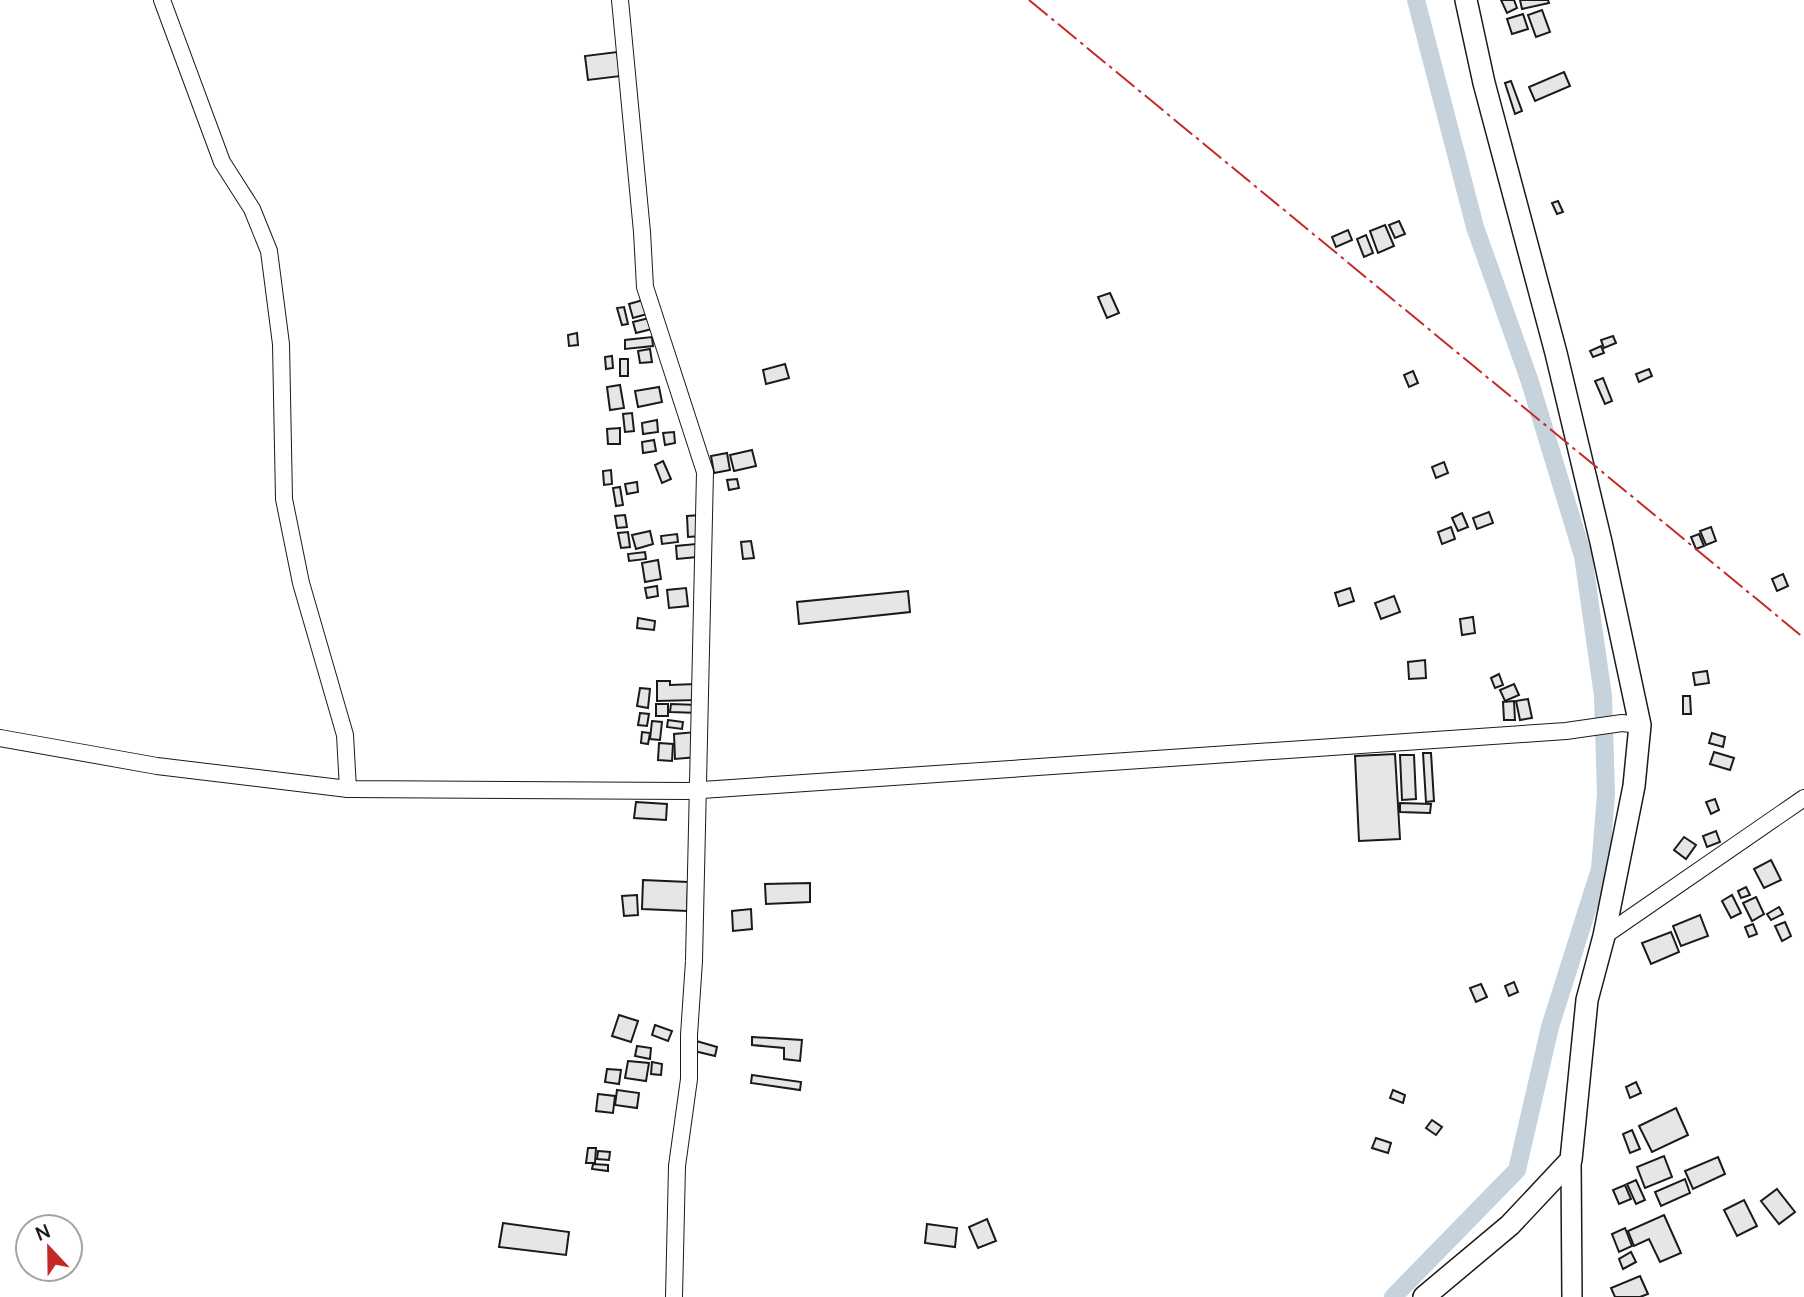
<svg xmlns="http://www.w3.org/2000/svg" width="1804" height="1297" viewBox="0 0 1804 1297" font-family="Manrope,sans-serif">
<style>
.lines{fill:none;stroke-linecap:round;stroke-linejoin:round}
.canal{stroke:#c6d2dc;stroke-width:18}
.building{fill:#e6e6e6;stroke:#1a1a1a;stroke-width:2}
.minor-casing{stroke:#1a1a1a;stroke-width:18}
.tertiary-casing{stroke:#1a1a1a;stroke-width:22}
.secondary-casing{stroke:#1a1a1a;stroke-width:24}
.minor{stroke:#fff;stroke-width:16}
.tertiary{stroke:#fff;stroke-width:19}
.secondary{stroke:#fff;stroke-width:21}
.power{stroke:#c62828;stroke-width:2;stroke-dasharray:24 5 3.5 5;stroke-linecap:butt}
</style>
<rect width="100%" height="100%" fill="#fff"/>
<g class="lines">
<!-- canal -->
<polyline class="canal" points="1393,1297 1517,1170 1550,1027 1600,869 1606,794 1603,696 1583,556 1529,379 1475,227 1416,0"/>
</g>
<!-- building -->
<g class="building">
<polygon points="1501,0 1514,0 1517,8 1507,13"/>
<polygon points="1520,0 1548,0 1549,3 1522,9"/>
<polygon points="1542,10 1550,32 1536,37 1528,15"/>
<polygon points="1523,14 1528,29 1512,34 1507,19"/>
<polygon points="617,52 621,76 588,80 585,56"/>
<polygon points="1564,72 1570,86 1535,101 1529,87"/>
<polygon points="1511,81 1522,111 1515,114 1505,83"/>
<polygon points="1558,201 1563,212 1557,214 1552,203"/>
<polygon points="1399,221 1405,234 1395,238 1389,225"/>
<polygon points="1385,225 1394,246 1378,253 1370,231"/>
<polygon points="1348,230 1352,240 1336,247 1332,237"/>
<polygon points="1366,235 1373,253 1364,257 1357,239"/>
<polygon points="1110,293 1119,313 1107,318 1098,297"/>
<polygon points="643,300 647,314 633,318 629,304"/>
<polygon points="624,307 628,324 622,325 617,308"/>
<polygon points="653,317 656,328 636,333 633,322"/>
<polygon points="577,333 578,345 569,346 568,335"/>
<polygon points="1613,336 1616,343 1604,348 1601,340"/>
<polygon points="652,337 653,346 625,349 625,340"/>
<polygon points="1601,346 1604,353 1593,357 1590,351"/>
<polygon points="650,349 652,362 640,363 638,351"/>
<polygon points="612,356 613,368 606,369 605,357"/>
<rect x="620" y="359" width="8" height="17"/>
<polygon points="785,364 789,378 766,384 763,370"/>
<polygon points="1649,369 1652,376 1639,382 1636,374"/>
<polygon points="1413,371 1418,383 1409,387 1404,375"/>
<polygon points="1603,378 1612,401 1605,404 1595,381"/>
<polygon points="620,385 624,408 610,410 607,387"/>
<polygon points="659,387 662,402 638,407 635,391"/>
<polygon points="632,413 634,431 625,432 623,414"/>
<polygon points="657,420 658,432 643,434 642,423"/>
<polygon points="620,428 620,444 608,444 607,429"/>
<polygon points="674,432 675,443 665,445 663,433"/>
<polygon points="654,440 656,451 643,453 642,442"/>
<polygon points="752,450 756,466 734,471 730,455"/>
<polygon points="727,453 730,470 714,473 711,456"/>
<polygon points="663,461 671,479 662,483 655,465"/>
<polygon points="1444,462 1448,473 1436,478 1432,467"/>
<polygon points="611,470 612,484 604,485 603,471"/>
<polygon points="737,479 739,488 729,490 727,480"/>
<polygon points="637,482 638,492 627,494 625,484"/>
<polygon points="620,487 623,505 616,506 613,488"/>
<polygon points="1489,512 1493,523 1477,529 1473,518"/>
<polygon points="1462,513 1468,527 1458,531 1452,518"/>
<polygon points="625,515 627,527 617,528 615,516"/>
<polygon points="700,515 701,536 688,537 687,516"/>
<polygon points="1451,527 1455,539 1442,544 1438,532"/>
<polygon points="1711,527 1716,541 1706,545 1700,531"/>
<polygon points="650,531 653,544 636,549 632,535"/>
<polygon points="628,532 630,547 621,548 618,533"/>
<polygon points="677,534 678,542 662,544 661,536"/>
<polygon points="1699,534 1704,546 1696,549 1691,537"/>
<polygon points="751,541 754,558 743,559 741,542"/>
<polygon points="696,544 697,557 677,559 676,546"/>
<polygon points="645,552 646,559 629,561 628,554"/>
<polygon points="658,560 661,579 645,582 642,563"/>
<polygon points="1783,574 1788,586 1777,591 1772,579"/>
<polygon points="657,586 658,596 647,598 645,588"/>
<polygon points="686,588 688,606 669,608 667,590"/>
<polygon points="1350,588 1354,601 1339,606 1335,593"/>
<polygon points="908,591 910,612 799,624 797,602"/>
<polygon points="1394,596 1400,612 1381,619 1375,603"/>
<polygon points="1473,617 1475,633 1462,635 1460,619"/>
<polygon points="638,618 655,621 654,630 637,628"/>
<polygon points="1425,660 1426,678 1409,679 1408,662"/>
<polygon points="1707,671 1709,683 1695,685 1693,673"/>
<polygon points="1499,674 1503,685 1495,688 1491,678"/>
<polygon points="657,681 670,681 670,685 696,684 697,700 657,701"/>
<polygon points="1514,684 1519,695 1505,701 1500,690"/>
<polygon points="640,688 650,689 648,708 637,706"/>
<polygon points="1683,696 1690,696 1691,714 1683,714"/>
<polygon points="1528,699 1532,718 1520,720 1516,701"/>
<polygon points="1514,701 1515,720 1504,720 1503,702"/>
<rect x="656" y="704" width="12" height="12"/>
<polygon points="671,704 699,705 699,713 670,712"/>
<polygon points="640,713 649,714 647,726 638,725"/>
<polygon points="668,720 683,722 682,729 667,727"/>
<polygon points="652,721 662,722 660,740 650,739"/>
<polygon points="642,732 650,733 648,744 641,743"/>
<polygon points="696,732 697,757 675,759 674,734"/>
<polygon points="1712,733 1725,737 1723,747 1709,743"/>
<polygon points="659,743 673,744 672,761 658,760"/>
<polygon points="1714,752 1734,758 1730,770 1710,764"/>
<polygon points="1423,753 1431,753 1434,801 1426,802"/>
<polygon points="1395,754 1400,839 1359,841 1355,756"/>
<polygon points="1400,755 1414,755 1416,799 1402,800"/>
<polygon points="1715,799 1719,810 1711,814 1706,802"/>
<polygon points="636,802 667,804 666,820 634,818"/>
<polygon points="1400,803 1431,804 1430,813 1400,812"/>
<polygon points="1716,831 1720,842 1707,847 1703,836"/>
<polygon points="1684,837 1696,845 1686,859 1674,850"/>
<polygon points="1771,860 1781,880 1764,888 1754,869"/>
<polygon points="643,880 688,882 687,911 642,909"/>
<polygon points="810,883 810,902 766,904 765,884"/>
<polygon points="1746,887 1750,895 1741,898 1738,891"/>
<polygon points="637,895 638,915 624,916 622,896"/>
<polygon points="1732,895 1741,913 1731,918 1722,901"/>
<polygon points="1756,897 1764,914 1752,921 1743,903"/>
<polygon points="1779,907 1783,914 1771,920 1767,914"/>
<polygon points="751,909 752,929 733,931 732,911"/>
<polygon points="1700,915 1708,936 1681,946 1673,926"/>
<polygon points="1785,922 1791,936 1782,941 1775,926"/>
<polygon points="1753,924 1757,934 1749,937 1745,927"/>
<polygon points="1671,932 1679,952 1651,964 1642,943"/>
<polygon points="1514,982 1518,992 1509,996 1505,986"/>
<polygon points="1481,984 1487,997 1476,1002 1470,988"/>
<polygon points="619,1015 638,1021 631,1042 612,1036"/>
<polygon points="655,1025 672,1031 668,1041 652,1035"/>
<polygon points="752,1037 802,1040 800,1061 784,1059 784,1048 752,1045"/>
<polygon points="693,1040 717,1047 715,1056 690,1050"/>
<polygon points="637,1046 651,1048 650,1059 635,1056"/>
<polygon points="628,1061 649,1063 646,1081 625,1078"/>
<polygon points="652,1062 662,1064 661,1075 651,1074"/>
<polygon points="607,1069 621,1070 619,1084 605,1082"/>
<polygon points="752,1075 801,1082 800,1090 751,1083"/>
<polygon points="1636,1082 1641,1093 1630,1098 1626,1087"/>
<polygon points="617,1090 639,1093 637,1108 615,1105"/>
<polygon points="1393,1090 1405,1095 1403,1103 1390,1098"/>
<polygon points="598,1094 615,1096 613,1113 596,1111"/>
<polygon points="1676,1108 1688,1135 1652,1152 1639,1126"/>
<polygon points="1432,1120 1442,1127 1436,1135 1426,1128"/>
<polygon points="1632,1130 1640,1149 1630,1153 1623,1134"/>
<polygon points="1376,1138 1391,1143 1388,1153 1372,1148"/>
<polygon points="588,1148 596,1148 595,1163 586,1163"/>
<polygon points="598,1151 610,1152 609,1160 597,1159"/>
<polygon points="1664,1156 1672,1177 1645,1188 1637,1167"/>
<polygon points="1718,1157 1725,1174 1693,1189 1685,1171"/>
<polygon points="593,1164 608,1165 608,1171 592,1169"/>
<polygon points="1685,1179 1690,1193 1661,1206 1655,1192"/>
<polygon points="1636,1180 1645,1200 1636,1204 1627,1184"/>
<polygon points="1625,1185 1631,1199 1619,1204 1613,1190"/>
<polygon points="1777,1189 1795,1212 1779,1224 1761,1201"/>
<polygon points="1744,1200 1757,1226 1737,1236 1724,1210"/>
<polygon points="1664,1215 1681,1253 1660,1262 1649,1239 1634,1246 1628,1231"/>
<polygon points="987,1219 996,1241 978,1248 969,1227"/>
<polygon points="503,1223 569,1232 566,1255 499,1247"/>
<polygon points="927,1224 957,1228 955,1247 925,1243"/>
<polygon points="1625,1228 1632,1246 1619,1252 1612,1234"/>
<polygon points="1631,1252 1636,1262 1623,1269 1619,1259"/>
<polygon points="1640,1276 1648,1294 1640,1297 1615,1297 1611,1288"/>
</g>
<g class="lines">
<defs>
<g id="minor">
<polyline points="162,0 222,162 252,209 269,251 281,344 284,499 301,583 345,735 348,789"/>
<polyline points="620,0 642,232 645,287 705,472 694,961 689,1035 689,1079 677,1166 674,1297"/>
<polyline points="0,738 157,766 348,789 687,791 1566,731 1622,723 1640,725"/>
<polyline points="1604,936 1804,798"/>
</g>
<polyline id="tertiary" points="1571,1160 1572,1297"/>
<polyline id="secondary" points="1424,1297 1510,1225 1571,1160 1587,1000 1604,936 1634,786 1640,725 1601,542 1556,353 1484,83 1466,0"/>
</defs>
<!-- minor casing -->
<use href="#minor" class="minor-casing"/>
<!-- tertiary casing -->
<use href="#tertiary" class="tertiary-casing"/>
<!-- secondary casing -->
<use href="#secondary" class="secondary-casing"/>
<!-- minor -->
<use href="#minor" class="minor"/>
<!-- tertiary -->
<use href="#tertiary" class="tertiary"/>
<!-- secondary -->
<use href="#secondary" class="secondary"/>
<!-- power -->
<polyline class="power" points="1029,0 1804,638"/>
</g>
<!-- north arrow -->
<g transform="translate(49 1248) rotate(338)"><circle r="33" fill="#ffffff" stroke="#a3a3a3" stroke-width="2"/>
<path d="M0-5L12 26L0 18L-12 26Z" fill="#c62828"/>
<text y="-10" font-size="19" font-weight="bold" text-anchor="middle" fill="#1a1a1a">N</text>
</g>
</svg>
